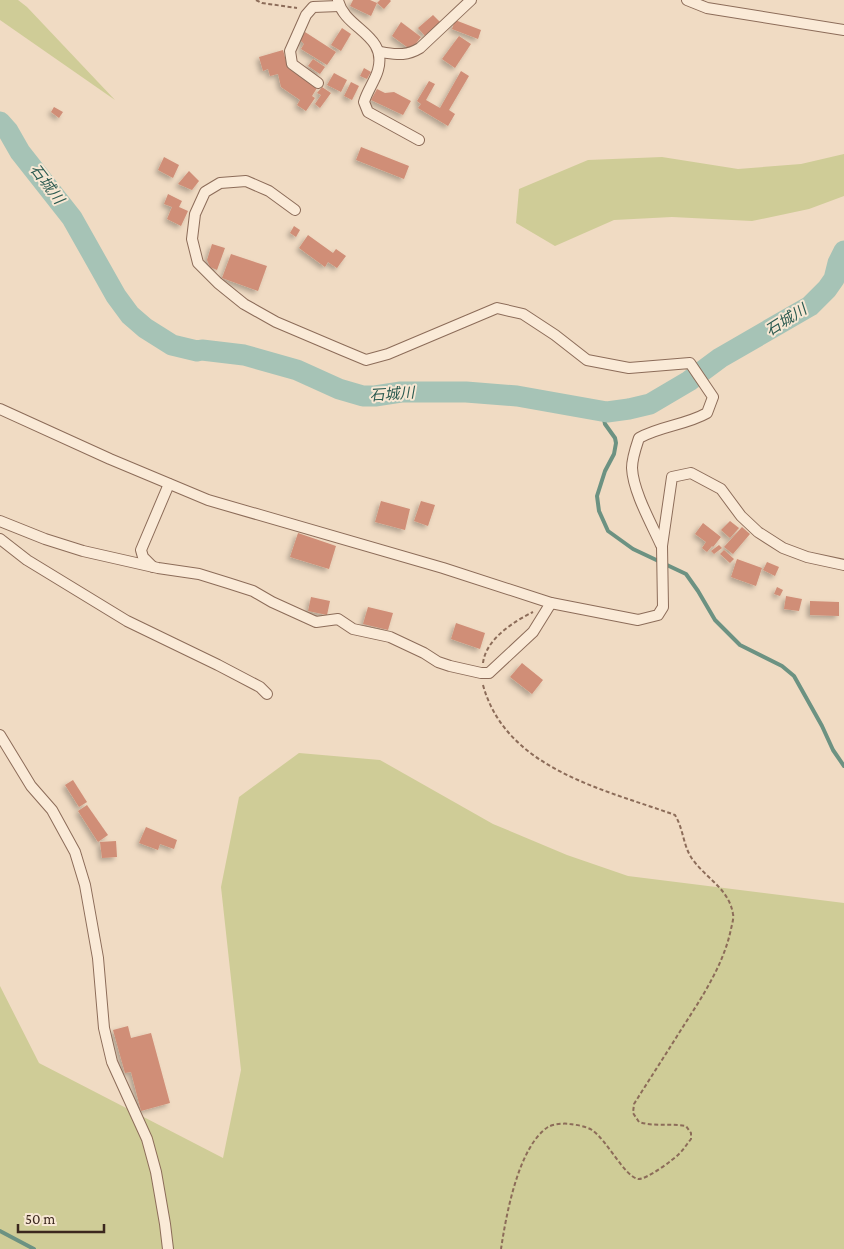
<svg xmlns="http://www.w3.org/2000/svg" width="844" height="1249" viewBox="0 0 844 1249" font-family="'Crimson Pro','Noto Sans JP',serif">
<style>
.green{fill:#cfcc97}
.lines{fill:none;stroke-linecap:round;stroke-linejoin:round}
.stream{stroke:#6c9282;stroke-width:4}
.river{stroke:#a6c3b6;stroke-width:21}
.building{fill:#d08e77;filter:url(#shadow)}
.minor-casing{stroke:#8c6c59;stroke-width:12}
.path{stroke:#8c6c59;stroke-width:2;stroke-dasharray:4 2.5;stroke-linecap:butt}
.minor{stroke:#faead7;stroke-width:10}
.labels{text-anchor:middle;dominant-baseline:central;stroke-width:4;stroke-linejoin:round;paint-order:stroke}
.water-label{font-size:15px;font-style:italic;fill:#2c5b51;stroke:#f7e7d3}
</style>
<defs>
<filter id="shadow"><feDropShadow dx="-3" dy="3" stdDeviation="2.5" flood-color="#0004"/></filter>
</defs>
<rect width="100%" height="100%" fill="#f0dbc3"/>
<!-- green -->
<g class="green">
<polygon points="0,0 18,0 27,7 115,100 0,20"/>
<polygon points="844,154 844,196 809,209 752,221 672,217 614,220 555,246 516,223 519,189 588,160 662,157 738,169 801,164"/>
<polygon points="299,753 380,760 493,824 567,855 628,876 844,903 844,1249 0,1249 0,986 39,1063 223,1158 241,1070 221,887 239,797"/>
</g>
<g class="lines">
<!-- stream -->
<g class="stream">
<polyline points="602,410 605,424 615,438 616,443 614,454 605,471 597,496 599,511 608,531 633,549 686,574 698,591 715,620 740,645 782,666 794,676 822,726 833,750 844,766"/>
<polyline points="0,1231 34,1249"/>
</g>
<!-- river -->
<polyline class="river" points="0,122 8,131 20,152 72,218 116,296 130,315 145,328 172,345 197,351 202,350 244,355 297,370 339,389 363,396 375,396 401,392 466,392 517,396 607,412 629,409 650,404 689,381 720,358 810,306 827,289 834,279 838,263 844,251"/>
</g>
<!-- building -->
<g class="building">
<polygon points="353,0 370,0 377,3 371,16 350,6"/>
<polygon points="380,0 390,0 391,1 384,9 377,3"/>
<polygon points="433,15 440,22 425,36 418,28"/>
<polygon points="455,20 481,30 478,39 452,29"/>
<polygon points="401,22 421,37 411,50 392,36"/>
<polygon points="342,28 351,34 341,51 331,45"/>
<polygon points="305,32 336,52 327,65 301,49 304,44 300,40"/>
<polygon points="459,36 471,44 455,68 442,59"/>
<polygon points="283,50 288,68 317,88 312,96 315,98 306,111 297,105 300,100 281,87 278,74 270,76 268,69 263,71 259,57"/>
<polygon points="313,59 325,67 320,74 308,66"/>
<polygon points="364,68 371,72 367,79 360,76"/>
<polygon points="461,71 469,76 449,110 455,114 448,126 418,108 421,104 417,101 429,81 435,84 426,100 440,108"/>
<polygon points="334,73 347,80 341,92 327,85"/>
<polygon points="351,82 359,86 352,100 344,96"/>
<polygon points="322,87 331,93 320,108 315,104 321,95 317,93"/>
<polygon points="377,89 385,93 394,92 411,101 403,115 371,100"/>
<polygon points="54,107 63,112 59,118 51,112"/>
<polygon points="361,147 409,166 404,179 356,160"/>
<polygon points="164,157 179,165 173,178 158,170"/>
<polygon points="189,171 199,181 192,190 178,184"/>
<polygon points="168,194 182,201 179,207 188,211 181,226 167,219 172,207 164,204"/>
<polygon points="294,226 300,230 296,237 290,233"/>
<polygon points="308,235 333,253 336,249 346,256 337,268 328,262 325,267 299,248"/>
<polygon points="212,244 225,248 217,270 210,267 207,260"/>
<polygon points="231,254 267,266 258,291 222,278"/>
<polygon points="381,501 410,509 405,530 375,522"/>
<polygon points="421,501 435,505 428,526 414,521"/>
<polygon points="730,521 739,528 730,538 721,530"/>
<polygon points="703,523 721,537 713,547 712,546 707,552 702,548 706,542 695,534"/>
<polygon points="742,527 750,534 733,554 724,547"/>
<polygon points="298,533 336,546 329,569 290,557"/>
<polygon points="719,545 722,548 714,554 711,551"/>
<polygon points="724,550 734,559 730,563 720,554"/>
<polygon points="737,559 762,568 756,586 731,577"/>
<polygon points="767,562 779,567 775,576 763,570"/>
<polygon points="777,587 783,590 780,596 774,594"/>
<polygon points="786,596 802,599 799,611 784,609"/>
<polygon points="311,597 330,601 327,615 308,611"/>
<polygon points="810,601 839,602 839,616 810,615"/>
<polygon points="368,607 393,613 388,630 363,624"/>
<polygon points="456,623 485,633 480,649 451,639"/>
<polygon points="522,663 543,680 532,694 510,677"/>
<polygon points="73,780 87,802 79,807 65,785"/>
<polygon points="87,805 108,835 98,842 78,811"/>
<polygon points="146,827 177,840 174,849 160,844 158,850 139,843"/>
<polygon points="116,841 117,857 102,858 100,842"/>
<polygon points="128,1026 131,1038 151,1033 170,1103 141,1111 131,1072 125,1073 113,1030"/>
</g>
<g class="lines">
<defs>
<g id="minor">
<path d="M 338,0 C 344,29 388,34 378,70 C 375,81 367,91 364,102 L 368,112 L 419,140"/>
<polyline points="687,0 707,8 844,30"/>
<path d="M 379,52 C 396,54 405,57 420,48 L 471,0"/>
<polyline points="318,83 292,64 290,51 306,15 313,7 339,6"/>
<path d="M 295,210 L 269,191 L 246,181 L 220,183 L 205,192 L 195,214 L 192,239 L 198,263 L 218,283 L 244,304 L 276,322 L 342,350 L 366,360 L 388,354 L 497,308 L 523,314 L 555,335 L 587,360 L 629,368 L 690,363 L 713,397 L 707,413 C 686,425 660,426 639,438 C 636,447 632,458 632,468 C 633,491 651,523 661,545"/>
<polyline points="0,409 110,459 208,500 443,568 551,603 638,620 658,615 663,607 662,546 672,477 691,473 721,489 741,516 758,532 783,548 807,557 844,565"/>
<polyline points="0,521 45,539 83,551 158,568 199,574 228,583 253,591 272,602 316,622 338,619 353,629 390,637 424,653 438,662 450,666 481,673 489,673 533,632 551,603"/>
<polyline points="0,539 27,560 127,621 218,665 260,687 267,694"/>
<polyline points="153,567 143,557 141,550 169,484"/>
<polyline points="0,735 31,786 52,810 75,852 85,885 98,958 104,1028 112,1062 147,1139 156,1172 165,1224 168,1249"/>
</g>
</defs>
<!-- minor casing -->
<use href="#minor" class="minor-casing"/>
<!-- path -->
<g class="path">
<polyline points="256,0 262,3 297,8"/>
<path d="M 483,663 C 486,639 513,622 533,612"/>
<path d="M 483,685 C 506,769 603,789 675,815 C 684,830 683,847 693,860 C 707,879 729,889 733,914 C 734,918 732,924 731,929 C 723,967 700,1000 679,1033 C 664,1057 649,1080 634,1104 L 633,1113 L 639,1122 C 654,1127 670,1123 686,1126 L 691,1133 L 691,1139 C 687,1144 684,1149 679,1154 C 673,1160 646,1180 638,1179 C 624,1176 607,1140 592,1130 C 585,1126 577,1125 570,1124 C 564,1123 553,1124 548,1127 C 518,1147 506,1216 501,1249"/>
</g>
<!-- minor -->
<use href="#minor" class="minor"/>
</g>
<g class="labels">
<!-- water labels -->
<g class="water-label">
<text transform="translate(47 184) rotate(53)">石城川</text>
<text transform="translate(786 320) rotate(-32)">石城川</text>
<text transform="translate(392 394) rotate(-4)">石城川</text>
</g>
</g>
<!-- scale -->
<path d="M18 1224v8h86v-8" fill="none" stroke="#3b271e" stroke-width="2.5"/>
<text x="25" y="1224" font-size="15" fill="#3b271e" stroke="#f7e7d3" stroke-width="4" paint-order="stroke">50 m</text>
</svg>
